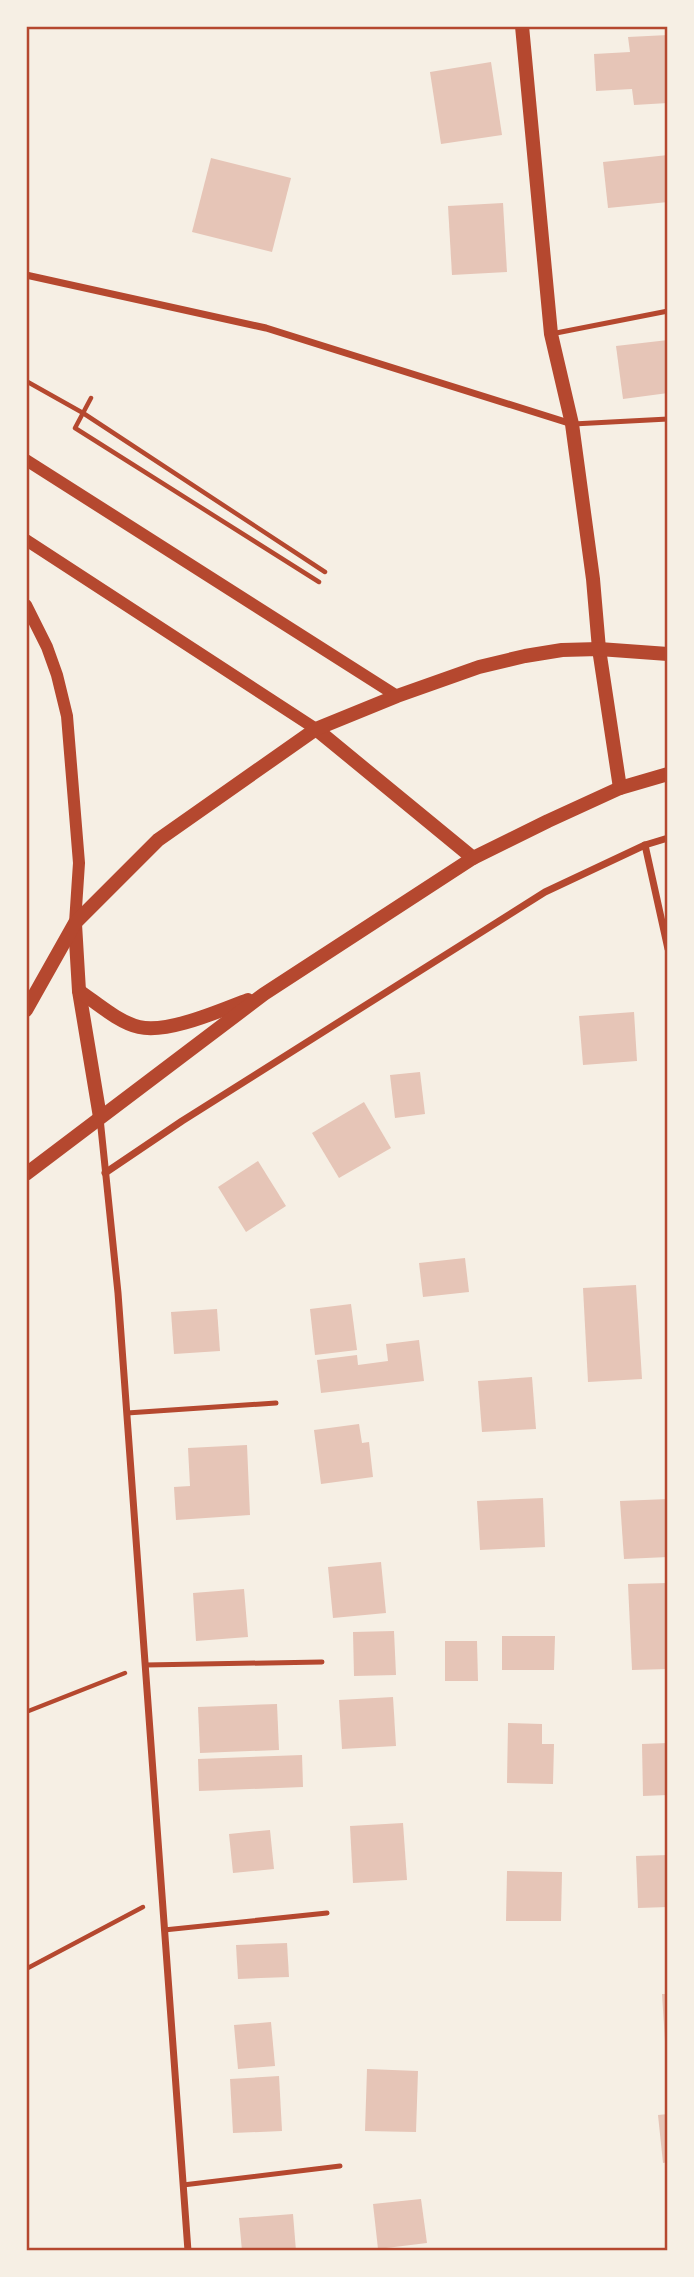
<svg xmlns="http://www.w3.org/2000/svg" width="694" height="2277" viewBox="0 0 694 2277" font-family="'Roboto Condensed',sans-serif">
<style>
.building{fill:#e6c5b7}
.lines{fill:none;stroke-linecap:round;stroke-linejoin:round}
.path{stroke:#b5482f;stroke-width:4.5}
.service{stroke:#b5482f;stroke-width:5}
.minor{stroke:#b5482f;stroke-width:7}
.tertiary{stroke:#b5482f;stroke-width:12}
.secondary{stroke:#b5482f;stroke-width:14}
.neatline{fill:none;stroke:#b5482f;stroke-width:2.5}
</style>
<rect width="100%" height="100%" fill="#f6efe4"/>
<!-- building -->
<g class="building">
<polygon points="668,35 668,103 634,105 632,89 596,91 594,54 630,52 628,37"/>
<polygon points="491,62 502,135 441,144 430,72"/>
<polygon points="668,155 668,202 608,208 603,162"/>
<polygon points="211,158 291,178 272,252 192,232"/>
<polygon points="503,203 507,272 452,275 448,206"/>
<polygon points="668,340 668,393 623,399 616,346"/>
<polygon points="634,1012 637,1061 583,1065 579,1016"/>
<polygon points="420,1072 425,1114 395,1118 390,1075"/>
<polygon points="364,1102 391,1148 339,1178 312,1133"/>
<polygon points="258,1161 286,1206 246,1232 218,1187"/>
<polygon points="465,1258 469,1292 423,1297 419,1263"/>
<polygon points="636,1285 642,1379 588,1382 583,1288"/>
<polygon points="351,1304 357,1350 315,1355 310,1309"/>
<polygon points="217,1309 220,1351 174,1354 171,1312"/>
<polygon points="419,1340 424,1381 321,1393 317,1360 357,1355 358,1365 388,1361 386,1344"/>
<polygon points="532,1377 536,1429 482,1432 478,1381"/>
<polygon points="359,1424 362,1443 369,1442 373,1477 321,1484 314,1430"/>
<polygon points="247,1445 250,1515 176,1520 174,1487 190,1486 188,1448"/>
<polygon points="543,1498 545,1547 480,1550 477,1501"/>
<polygon points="668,1499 668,1557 624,1559 620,1501"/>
<polygon points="381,1562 386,1613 333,1618 328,1567"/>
<polygon points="668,1583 668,1669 632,1670 628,1584"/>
<polygon points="244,1589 248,1637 196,1641 193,1593"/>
<polygon points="394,1631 396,1675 354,1676 353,1632"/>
<polygon points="502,1636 555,1636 554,1670 502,1670"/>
<polygon points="445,1641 477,1641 478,1681 445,1681"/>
<polygon points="393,1697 396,1746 342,1749 339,1700"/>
<polygon points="277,1704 279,1750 200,1753 198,1707"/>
<polygon points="508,1723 542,1724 542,1744 554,1744 553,1784 507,1783"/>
<polygon points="668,1743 668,1795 643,1796 642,1744"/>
<polygon points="302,1755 303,1787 199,1791 198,1759"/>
<polygon points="403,1823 407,1880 353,1883 350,1826"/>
<polygon points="270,1830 274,1869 233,1873 229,1834"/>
<polygon points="668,1855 668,1907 638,1908 636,1856"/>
<polygon points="507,1871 562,1872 561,1921 506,1921"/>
<polygon points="287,1943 289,1977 238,1979 236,1945"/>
<polygon points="662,1994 668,1994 668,2041 665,2041"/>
<polygon points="271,2022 275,2066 238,2069 234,2025"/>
<polygon points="367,2069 418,2071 416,2132 365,2131"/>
<polygon points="279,2076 282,2131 233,2133 230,2079"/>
<polygon points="668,2114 668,2162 663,2163 658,2115"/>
<polygon points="421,2199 427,2243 378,2249 373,2204"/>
<polygon points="293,2214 296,2251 242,2251 239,2218"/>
</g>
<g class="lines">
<!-- path -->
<g class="path">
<polyline points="26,381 83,413 325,572"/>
<polyline points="91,398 75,428 319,582"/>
<polyline points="26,1712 125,1673"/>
<polyline points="26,1969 143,1907"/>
</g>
<!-- service -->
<g class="service">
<polyline points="551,334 668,311"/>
<polyline points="573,424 668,419"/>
<polyline points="127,1413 276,1403"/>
<polyline points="145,1665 322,1662"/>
<polyline points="164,1930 327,1913"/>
<polyline points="183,2185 340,2166"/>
</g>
<!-- minor -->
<g class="minor">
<polyline points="26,275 266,328 572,424"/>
<polyline points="645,845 668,949"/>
<polyline points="100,1118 118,1293 188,2251"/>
<polyline points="105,1173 182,1121 545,892 645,845 668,838"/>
</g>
<!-- tertiary -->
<g class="tertiary">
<polyline points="26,460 397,696"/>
<polyline points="26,540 316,729"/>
<polyline points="26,605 47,647 57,675 67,716 79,863 75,923"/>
</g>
<!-- secondary -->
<g class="secondary">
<polyline points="522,26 551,334 572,424 593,579 599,649 620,788"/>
<polyline points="316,729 473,858"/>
<polyline points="75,924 79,991 100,1117"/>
<path d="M 79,991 C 97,1003 118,1022 139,1027 C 168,1034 221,1010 248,1000"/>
<polyline points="26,1010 75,923 158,840 316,729 397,696 479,667 525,656 562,650 599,649 668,654"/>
<polyline points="26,1174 264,994 473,858 548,821 620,788 668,774"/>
</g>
</g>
<!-- border -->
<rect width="694" height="2277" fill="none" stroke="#f6efe4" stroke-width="56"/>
<rect x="28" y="28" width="638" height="2221" class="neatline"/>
</svg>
